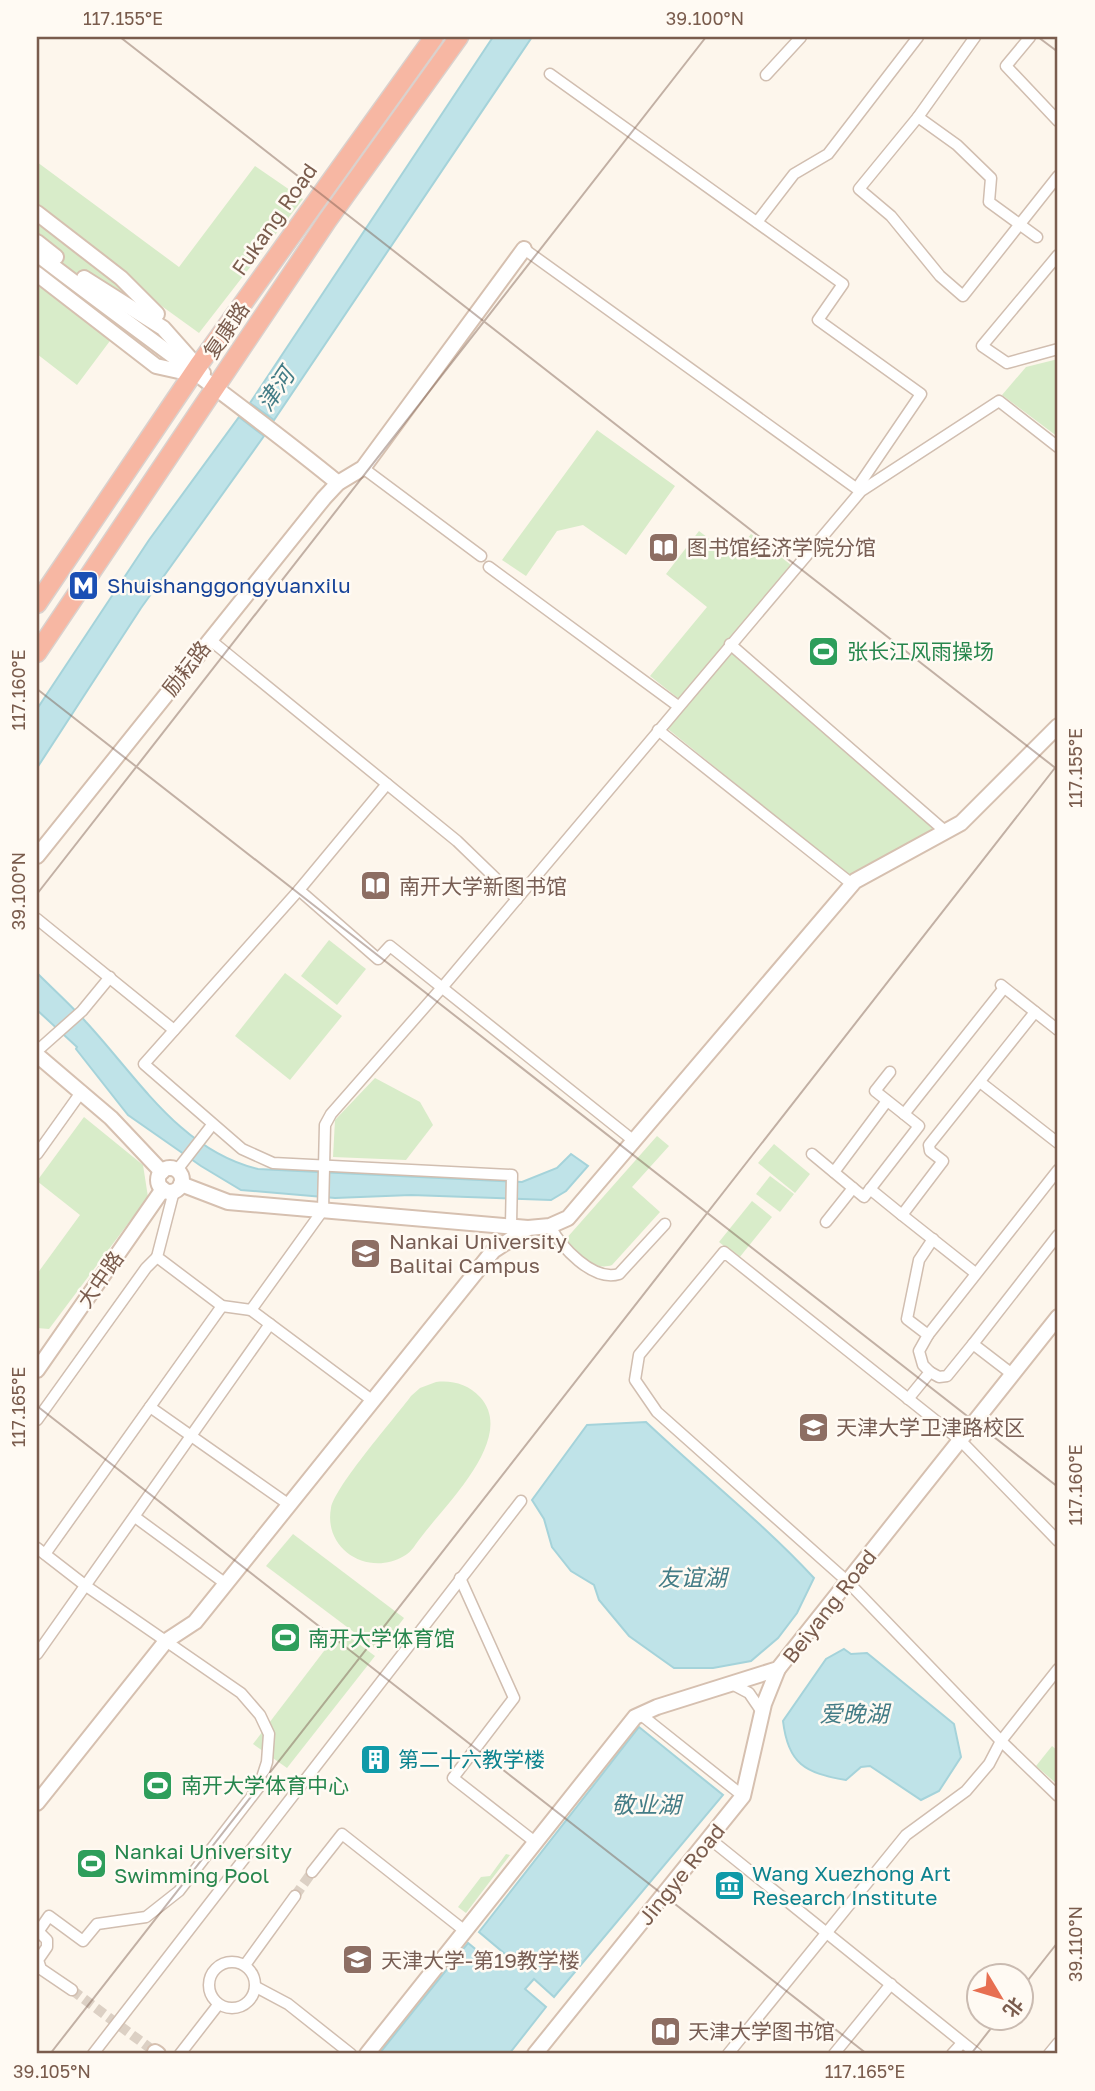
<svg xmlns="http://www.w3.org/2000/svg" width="1095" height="2091" viewBox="0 0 1095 2091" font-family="'Golos Text','Noto Sans SC',sans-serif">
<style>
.green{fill:#d8ecc9}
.water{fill:#bfe3e8;stroke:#a5d3da;stroke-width:2}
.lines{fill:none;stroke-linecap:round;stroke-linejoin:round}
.street-tunnel{stroke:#dcd0c4;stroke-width:10;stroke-dasharray:10 5;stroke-linecap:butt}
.street-casing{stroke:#d1beb0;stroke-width:13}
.secondary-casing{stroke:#d6c0b0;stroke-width:18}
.highway-casing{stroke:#dad1cd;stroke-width:21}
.street{stroke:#fff;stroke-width:10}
.secondary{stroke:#fff;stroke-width:14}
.highway{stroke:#f7b7a3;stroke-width:18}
.ticks{fill:none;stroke:#7a5c4d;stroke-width:2;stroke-opacity:0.45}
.labels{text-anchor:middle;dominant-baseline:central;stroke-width:5;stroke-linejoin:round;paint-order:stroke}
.street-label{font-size:21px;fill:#7a5c4d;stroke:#fffaf3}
.education-label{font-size:21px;fill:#785e54;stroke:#fffaf3;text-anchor:start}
.transit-label{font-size:21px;fill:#164399;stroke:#fffaf3;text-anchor:start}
.leisure-label{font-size:21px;fill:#27864d;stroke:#fffaf3;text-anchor:start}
.culture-label{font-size:21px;fill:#0d838f;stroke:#fffaf3;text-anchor:start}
.water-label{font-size:23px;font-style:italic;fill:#437c86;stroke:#fffaf3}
.neatline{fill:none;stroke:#7a5c4d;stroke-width:2.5}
.ticks-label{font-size:18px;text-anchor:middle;fill:#7a5c4d}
</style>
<rect width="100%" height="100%" fill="#fdf6ec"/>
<!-- green -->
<g class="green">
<polygon points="37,162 179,267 255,166 303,199 199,333 145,294 77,385 37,354"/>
<polygon points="1058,359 1058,437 1002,395 1026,367"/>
<polygon points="597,430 675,486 626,555 583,525 557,531 526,576 502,560"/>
<polygon points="699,531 733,557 751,534 795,568 683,702 650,676 707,607 666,574"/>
<polygon points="734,650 939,830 853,879 668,729"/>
<polygon points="329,940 366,969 337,1005 301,976"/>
<polygon points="285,973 342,1016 290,1080 235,1036"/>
<polygon points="375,1078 420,1102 433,1125 406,1160 333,1157 335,1120"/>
<polygon points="84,1117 143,1165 148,1197 49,1329 37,1328 37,1274 80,1215 37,1181"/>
<path d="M 657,1136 L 669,1146 L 632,1187 L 660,1212 L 612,1265 C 593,1272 578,1252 565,1240 Z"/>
<polygon points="774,1144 810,1174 795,1193 758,1163"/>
<polygon points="770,1176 794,1194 780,1212 756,1194"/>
<polygon points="752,1201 772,1217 739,1258 719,1242"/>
<path d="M 436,1382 C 452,1380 468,1384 480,1397 C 517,1437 446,1504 422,1536 C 416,1543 412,1552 404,1556 C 369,1577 323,1550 331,1508 C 335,1486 395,1418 411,1396 L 420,1388 Z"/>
<polygon points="293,1534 404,1618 379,1651 266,1566"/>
<polygon points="340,1630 375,1656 287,1768 253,1744"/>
<polygon points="1052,1746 1058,1751 1058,1785 1036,1766"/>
<polygon points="506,1854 510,1855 466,1913 458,1907 481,1877 490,1876"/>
</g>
<!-- water -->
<g class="water">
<polygon points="493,37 532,37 274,420 250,403"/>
<polygon points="239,417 264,436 141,608 37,768 37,709 149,540"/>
<path d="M 37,973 C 53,989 71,1005 86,1022 C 137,1077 181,1151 258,1169 L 522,1182 L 557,1168 L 571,1154 L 588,1166 L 566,1191 L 551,1200 L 411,1195 L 335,1198 L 241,1190 L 201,1166 L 128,1115 L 76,1049 L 77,1047 L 37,1010 Z"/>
<path d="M 646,1422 C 702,1475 762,1522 814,1578 L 797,1613 L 778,1638 L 751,1661 L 713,1668 L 674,1668 L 629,1636 L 599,1600 L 594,1585 L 571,1571 L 552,1547 L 544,1519 L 532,1500 L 587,1425 Z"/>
<path d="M 844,1649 L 851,1654 L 867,1653 L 954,1724 L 961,1757 L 939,1791 L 921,1800 L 870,1766 L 861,1767 L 846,1780 C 805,1773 788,1764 783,1721 L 826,1659 Z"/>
<polygon points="639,1727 723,1795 554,1997 534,1979 525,1989 546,2007 509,2054 379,2054 468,1943 501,1970 511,1959 479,1932"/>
</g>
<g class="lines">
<!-- street-tunnel -->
<g class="street-tunnel">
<polyline points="295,1896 312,1872"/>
<polyline points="72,1990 155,2052"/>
</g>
<defs>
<g id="street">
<polyline points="975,37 918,117 859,189 891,216 940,276 963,296 1058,176"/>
<polyline points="1030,37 1006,66 1058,121"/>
<polyline points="550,74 843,284 818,320 921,394 857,488"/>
<polyline points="766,75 801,37"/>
<polyline points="918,117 957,145 991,178 989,202 1037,237"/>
<polyline points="757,222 794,174 828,154 918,37"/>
<polyline points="524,249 860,491"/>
<polyline points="1058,255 982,346 1007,363 1058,349"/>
<polyline points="363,468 481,556"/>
<polyline points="489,567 678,706"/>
<polyline points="209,639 457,841 517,899"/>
<polyline points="730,644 946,832"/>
<polyline points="658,730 852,884"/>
<polyline points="387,784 299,890 144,1064 242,1149 273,1163 512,1175 511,1225"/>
<polyline points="299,890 378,959 390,946 634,1141"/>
<polyline points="37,919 174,1030"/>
<polyline points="1001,985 1058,1030"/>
<polyline points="37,1051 82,1011 110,977"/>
<polyline points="890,1072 875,1091 904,1114"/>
<polyline points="980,1082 1058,1143"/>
<polyline points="37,1154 82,1091"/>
<polyline points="812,1154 853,1188"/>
<polyline points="177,1170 212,1125"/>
<polyline points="834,1172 887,1101"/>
<polyline points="870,1189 902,1215 943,1161 930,1151 929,1145 1035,1012"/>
<polyline points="174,1191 157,1257 222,1306 251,1310 323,1210 325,1125 331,1114 446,983 861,491 999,401 1058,447"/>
<polyline points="902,1215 974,1272"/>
<polyline points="826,1222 853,1188 864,1197 919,1126 904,1114 1004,988"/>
<path d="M 550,1226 C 561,1247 593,1282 619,1274 L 665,1224"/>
<polyline points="251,1310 373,1401"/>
<polyline points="928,1335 1058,1170"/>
<polyline points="930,1372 939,1377 947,1376 973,1344"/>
<polyline points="1012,1374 973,1344 1058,1235"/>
<polyline points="908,1399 930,1372 923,1365 919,1351 928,1335 907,1319 919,1260 933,1239"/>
<polyline points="150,1407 288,1504"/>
<polyline points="37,1420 146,1268 157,1257"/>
<polyline points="135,1517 226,1584"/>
<polyline points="1058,1541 960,1440 724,1252 639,1355 635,1380 657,1412 848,1582 1001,1741 1058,1669"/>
<polyline points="37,1548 86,1586 241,1693 260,1715 269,1734 267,1762 259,1787 179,1891 146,1917 97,1924 83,1941 49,1916 38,1932"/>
<polyline points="45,1554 222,1306"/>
<polyline points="460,1578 514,1698 453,1778 535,1842"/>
<polyline points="37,1654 270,1324"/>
<polyline points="732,1684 749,1693 762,1712"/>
<polyline points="640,1714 743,1796"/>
<polyline points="710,1839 977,2054"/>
<polyline points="312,1872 342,1834 465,1931"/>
<polyline points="37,1930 47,1940 47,1947 38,1960 41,1969 72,1990"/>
<circle cx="232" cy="1985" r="23"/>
<polyline points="245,1965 295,1896"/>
<polyline points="256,1987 288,2004 351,2054"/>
<polyline points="93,2054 521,1501"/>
<polyline points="180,2054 218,2005"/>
<polyline points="728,2054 906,1835 966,1791 989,1764 1001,1741 1058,1796"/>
<polyline points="834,2054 891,1984"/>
<polyline points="952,2054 962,2043"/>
<polyline points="1049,2054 1058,2043"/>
</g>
<g id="secondary">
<polyline points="37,213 121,278 157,314"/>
<polyline points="37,242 56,257"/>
<path d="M 37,254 C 137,331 240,403 338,483"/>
<polyline points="37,274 156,366 192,374"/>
<polyline points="84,278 163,328 203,373"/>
<polyline points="37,856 324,498 338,483 363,468 524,249"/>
<polyline points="37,1055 111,1118 162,1172"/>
<circle cx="170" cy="1180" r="12"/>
<polyline points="181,1184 228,1202 528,1228 550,1226 568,1218 855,881 961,823 1058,726"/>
<polyline points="37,1370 163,1189"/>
<polyline points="37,1803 166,1641 195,1622 493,1251 528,1228"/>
<polyline points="155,2052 158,2054"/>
<polyline points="367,2054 635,1717 657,1707 778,1669 1058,1317"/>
<polyline points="535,2054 743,1796 764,1704 778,1669"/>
</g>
<g id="highway">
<polyline points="37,604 198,366 434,37"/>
<polyline points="37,653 327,221 459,37"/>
</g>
</defs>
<!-- street casing -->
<use href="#street" class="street-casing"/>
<!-- secondary casing -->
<use href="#secondary" class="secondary-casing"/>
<!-- highway casing -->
<use href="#highway" class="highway-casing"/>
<!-- street -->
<use href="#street" class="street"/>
<!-- secondary -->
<use href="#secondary" class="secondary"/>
<!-- highway -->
<use href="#highway" class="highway"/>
</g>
<!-- ticks -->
<path class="ticks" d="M 120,37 L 1058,770M 1038,37 L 1058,52M 37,689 L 1058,1487M 37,894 L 706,37M 37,1406 L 867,2054M 1021,1989 L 1058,1942M 50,2054 L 1058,764M 971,2054 L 999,2018"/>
<!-- icons -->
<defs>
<symbol id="library-square" viewBox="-11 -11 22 22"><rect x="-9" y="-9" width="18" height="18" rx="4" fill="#8d6e63" stroke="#fffaf3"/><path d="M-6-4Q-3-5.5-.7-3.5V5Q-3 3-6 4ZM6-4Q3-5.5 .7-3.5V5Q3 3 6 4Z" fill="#fff"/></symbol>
<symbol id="metro-square" viewBox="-11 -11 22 22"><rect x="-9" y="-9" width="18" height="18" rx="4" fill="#1a4fb4" stroke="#fffaf3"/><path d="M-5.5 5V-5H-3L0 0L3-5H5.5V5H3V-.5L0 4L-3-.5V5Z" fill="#fff"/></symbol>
<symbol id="stadium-square" viewBox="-11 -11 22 22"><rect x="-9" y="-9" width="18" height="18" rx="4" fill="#2e9e5b" stroke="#fffaf3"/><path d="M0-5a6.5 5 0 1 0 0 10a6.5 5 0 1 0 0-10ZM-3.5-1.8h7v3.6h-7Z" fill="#fff"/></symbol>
<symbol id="university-square" viewBox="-11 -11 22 22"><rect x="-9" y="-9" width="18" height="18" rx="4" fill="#8d6e63" stroke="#fffaf3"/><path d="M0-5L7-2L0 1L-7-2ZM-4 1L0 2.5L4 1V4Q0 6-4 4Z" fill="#fff"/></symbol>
<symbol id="building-square" viewBox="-11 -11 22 22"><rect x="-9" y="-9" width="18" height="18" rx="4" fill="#0f9aa8" stroke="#fffaf3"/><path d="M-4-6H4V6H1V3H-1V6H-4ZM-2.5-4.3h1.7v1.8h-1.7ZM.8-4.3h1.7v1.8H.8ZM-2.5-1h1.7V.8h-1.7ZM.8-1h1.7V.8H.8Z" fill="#fff"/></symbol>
<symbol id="museum-square" viewBox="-11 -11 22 22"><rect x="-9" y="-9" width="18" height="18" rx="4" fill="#0f9aa8" stroke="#fffaf3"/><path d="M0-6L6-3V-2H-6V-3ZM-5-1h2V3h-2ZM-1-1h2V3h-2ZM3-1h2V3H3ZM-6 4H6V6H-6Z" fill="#fff"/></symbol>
</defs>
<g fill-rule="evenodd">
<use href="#library-square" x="646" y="530" width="35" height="35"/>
<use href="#metro-square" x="66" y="568" width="35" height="35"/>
<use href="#stadium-square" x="806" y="634" width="35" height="35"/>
<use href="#library-square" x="358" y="868" width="35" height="35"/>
<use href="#university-square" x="348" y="1236" width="35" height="35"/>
<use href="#university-square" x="796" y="1410" width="35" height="35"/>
<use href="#stadium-square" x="268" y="1620" width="35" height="35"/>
<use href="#building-square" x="358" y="1742" width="35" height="35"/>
<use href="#stadium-square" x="140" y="1768" width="35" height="35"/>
<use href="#stadium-square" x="74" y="1846" width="35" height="35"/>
<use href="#museum-square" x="712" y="1868" width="35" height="35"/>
<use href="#university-square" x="340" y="1942" width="35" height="35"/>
<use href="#library-square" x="648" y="2014" width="35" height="35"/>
</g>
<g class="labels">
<!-- street labels -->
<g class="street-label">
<text transform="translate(274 219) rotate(-55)">Fukang Road</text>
<text transform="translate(226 330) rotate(-56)">复康路</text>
<text transform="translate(186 668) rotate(-52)">励耘路</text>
<text transform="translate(100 1279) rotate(-55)">大中路</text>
<text transform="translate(829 1606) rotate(-52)">Beiyang Road</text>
<text transform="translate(681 1874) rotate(-51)">Jingye Road</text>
</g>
<!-- education labels -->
<g class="education-label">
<text x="687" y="547">图书馆经济学院分馆</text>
<text x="399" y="886">南开大学新图书馆</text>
<text x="389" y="1241">Nankai University<tspan x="389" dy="24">Balitai Campus</tspan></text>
<text x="836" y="1427">天津大学卫津路校区</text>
<text x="381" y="1960">天津大学-第19教学楼</text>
<text x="688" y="2031">天津大学图书馆</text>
</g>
<!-- transit labels -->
<g class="transit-label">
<text x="107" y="585">Shuishanggongyuanxilu</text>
</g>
<!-- leisure labels -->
<g class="leisure-label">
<text x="847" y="651">张长江风雨操场</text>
<text x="308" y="1638">南开大学体育馆</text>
<text x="181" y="1785">南开大学体育中心</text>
<text x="114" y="1851">Nankai University<tspan x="114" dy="24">Swimming Pool</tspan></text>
</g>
<!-- culture labels -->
<g class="culture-label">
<text x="398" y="1759">第二十六教学楼</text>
<text x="752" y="1873">Wang Xuezhong Art<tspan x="752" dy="24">Research Institute</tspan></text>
</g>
<!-- water labels -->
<g class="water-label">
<text transform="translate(275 389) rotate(-56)">津河</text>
<text x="692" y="1577">友谊湖</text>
<text x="854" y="1713">爱晚湖</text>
<text x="646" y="1804">敬业湖</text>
</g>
</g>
<!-- border -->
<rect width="1095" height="2091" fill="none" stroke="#fffaf3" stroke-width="77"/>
<!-- north arrow -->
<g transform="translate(1000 1997) rotate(128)"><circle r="33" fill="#fffaf3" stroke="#cabbb1" stroke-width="2"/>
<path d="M0-5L12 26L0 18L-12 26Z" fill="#e76f51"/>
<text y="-10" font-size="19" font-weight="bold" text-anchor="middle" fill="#7a5c4d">北</text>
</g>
<rect x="38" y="38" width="1018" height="2014" class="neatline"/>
<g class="ticks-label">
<text x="123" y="25">117.155°E</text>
<text x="705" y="25">39.100°N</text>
<text transform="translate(19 690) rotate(-90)" y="6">117.160°E</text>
<text transform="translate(1076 768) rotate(-90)" y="6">117.155°E</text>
<text transform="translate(19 891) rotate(-90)" y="6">39.100°N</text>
<text transform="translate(19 1407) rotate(-90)" y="6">117.165°E</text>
<text transform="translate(1076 1485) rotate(-90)" y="6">117.160°E</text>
<text transform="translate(1076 1944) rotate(-90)" y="6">39.110°N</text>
<text x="52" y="2078">39.105°N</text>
<text x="865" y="2078">117.165°E</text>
</g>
</svg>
